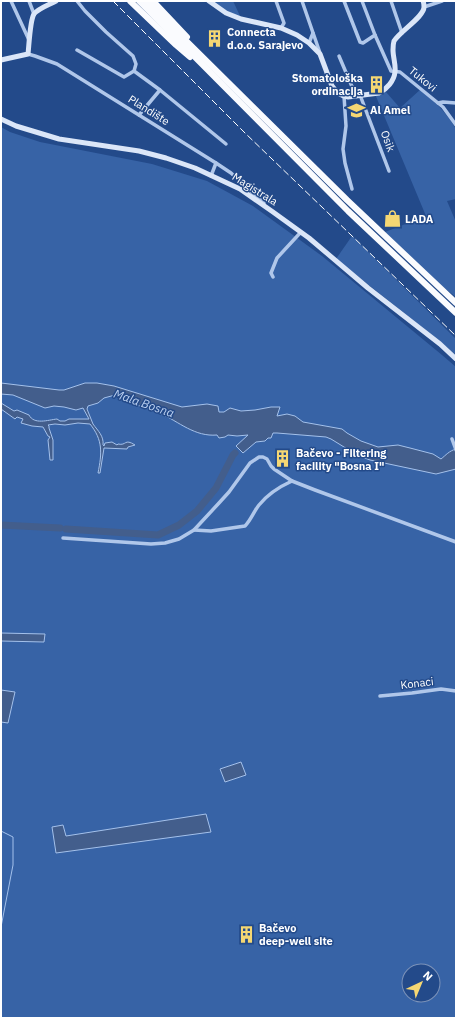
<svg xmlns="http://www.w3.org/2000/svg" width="457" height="1019" viewBox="0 0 457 1019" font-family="'IBM Plex Sans',sans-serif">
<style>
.green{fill:#3763a6;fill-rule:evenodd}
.water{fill:#435e8c;stroke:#a4c1eb}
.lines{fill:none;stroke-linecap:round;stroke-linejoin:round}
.stream{stroke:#a4c1eb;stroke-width:1}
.river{stroke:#435e8c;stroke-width:7}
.minor{stroke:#b0c7ea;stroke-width:3.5}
.secondary{stroke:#dbe6f8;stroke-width:5}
.trunk{stroke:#fafbfe;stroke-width:6}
.rail{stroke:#fff;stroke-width:1;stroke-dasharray:7 3;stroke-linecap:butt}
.labels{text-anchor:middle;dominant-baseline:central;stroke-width:3;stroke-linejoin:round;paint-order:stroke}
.poi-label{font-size:11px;font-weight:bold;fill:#fff;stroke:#234a8a;text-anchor:start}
.street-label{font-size:11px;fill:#fff;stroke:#234a8a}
.water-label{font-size:12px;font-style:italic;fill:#bcd1f1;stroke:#234a8a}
</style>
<rect width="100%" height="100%" fill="#234a8a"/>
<!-- green -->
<g class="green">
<polygon points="207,1 233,1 241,18"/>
<path d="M 421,89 C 434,101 447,113 456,129 L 456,199 L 447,201 L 456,222 L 456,297 L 430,277 L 385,232 L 426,216 L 375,94 L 386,92 L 400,108 Z"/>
<path d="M 1,127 L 10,132 L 40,142 L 152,164 L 207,181 L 253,206 L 322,256 L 442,355 L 456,367 L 456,1018 L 1,1018 ZM 409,971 L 433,971 L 433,995 L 409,995 Z"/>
<polygon points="352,236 456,339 456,355 437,339 336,259"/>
</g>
<!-- water -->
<g class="water">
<path d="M 1,383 L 59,390 L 64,390 L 85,383 L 97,383 L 114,386 L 182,407 L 207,404 L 218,406 L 219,412 L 224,412 L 230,408 L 241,411 L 255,410 L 271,407 L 280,407 L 277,416 L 287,414 L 295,416 L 303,422 L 342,429 L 347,433 L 361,441 L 378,447 L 398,445 L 410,448 L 433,454 L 441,459 C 446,455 449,451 456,449 L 456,469 L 436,474 L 370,460 L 357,455 L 331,439 L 326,437 L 277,433 L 273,433 L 271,438 L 268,438 L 265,441 L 256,442 L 243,453 L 236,446 L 248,435 L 237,436 L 228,435 L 225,437 L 219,438 L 217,435 C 195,437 179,422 160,413 C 145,407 129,404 115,395 L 104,398 L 98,403 L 88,406 L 87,409 C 89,414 91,419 93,424 C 98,431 104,436 103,445 L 104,446 L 105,443 L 112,442 L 117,445 L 118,444 C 127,446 124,438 135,445 L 128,447 L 127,449 L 104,448 L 100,473 L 98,473 C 102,453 103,440 90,424 L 78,423 L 65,425 L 55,424 L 48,425 L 49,426 L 49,428 L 53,440 L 53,460 L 50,460 L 48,440 L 50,437 L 48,436 L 43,427 L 32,426 L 21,423 L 23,419 L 17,417 L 15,419 L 1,409 L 1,403 L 14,411 L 17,410 L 29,415 C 34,425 48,420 57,419 L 60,421 L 65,421 L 69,419 L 89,419 L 83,408 L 76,410 L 64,407 L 54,406 L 45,408 L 13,395 L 1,394 Z"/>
<polygon points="1,633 45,634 44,642 1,641"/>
<polygon points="1,690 15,692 8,723 1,722"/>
<polygon points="241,762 246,775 225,782 220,769"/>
<polygon points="206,814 211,832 56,853 52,827 63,825 66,836"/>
</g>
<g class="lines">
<!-- stream -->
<polyline class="stream" points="1,831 13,837 13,865 1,927"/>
<!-- river -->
<g class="river">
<polyline points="1,525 60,528"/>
<polyline points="66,529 158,535 179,525 197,511 216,488 233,455 235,453"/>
</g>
<!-- minor -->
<g class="minor">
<polyline points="11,1 29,40"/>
<polyline points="29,1 34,14"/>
<polyline points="276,1 284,23 281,28"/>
<polyline points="302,1 320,53"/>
<polyline points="344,1 360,42 363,43 375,35"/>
<polyline points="362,1 375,35 391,71 400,72 438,103 443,107 456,125"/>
<polyline points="391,1 402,33"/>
<polyline points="424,7 442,1"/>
<polyline points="309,43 313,33"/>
<polyline points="77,50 124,77 134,71 136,64 133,56 106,32 85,11 77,1"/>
<polyline points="28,54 35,56 57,64 216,163 231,173 264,203"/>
<polyline points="339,56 356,96"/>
<polyline points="134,71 160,90 226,144"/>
<polyline points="360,95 389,171"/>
<polyline points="344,96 346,126 343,149 345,163 352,189"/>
<polyline points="438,103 443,102 456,103"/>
<polyline points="139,115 160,90"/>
<polyline points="211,176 216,163"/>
<polyline points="273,277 271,273 277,258 301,232"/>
<polyline points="452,439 456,450"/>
<path d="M 194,530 L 211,531 L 245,526 C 251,520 254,511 259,505 C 267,495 281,486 292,481"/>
<polyline points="63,538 151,544 165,543 179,539 194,530 219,503 229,492 250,463 259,457 263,457 267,459 271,466 274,469 292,481 315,490 456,542"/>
<polyline points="380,696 412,693 441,689 456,691"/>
</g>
<!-- secondary -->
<g class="secondary">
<path d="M 209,1 L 226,13 L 241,19 L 281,28 L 297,35 L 309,43 L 320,54 L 332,86 C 336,92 341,96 348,97 L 379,93 C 387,89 394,81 395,72 C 396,65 393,57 393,50 C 393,47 393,44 394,41 C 400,31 424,17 424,7 C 424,5 424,3 423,1"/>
<path d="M 1,60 L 28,54 C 29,46 30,20 34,14 C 39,8 49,5 56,1"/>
<polyline points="1,119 16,126 59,139 139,151 166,158 195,168 240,189 273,212 309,238 368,288 440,344 456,359"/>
</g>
<!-- trunk -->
<g class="trunk">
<polyline points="130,1 176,45 190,57"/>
<polyline points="139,1 348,211 456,313"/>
<polyline points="146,1 347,200 456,303"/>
<polyline points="153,1 187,37"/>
</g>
<!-- rail -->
<polyline class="rail" points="113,1 245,133 456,336"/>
</g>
<!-- icons -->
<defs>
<symbol id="building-bare" viewBox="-9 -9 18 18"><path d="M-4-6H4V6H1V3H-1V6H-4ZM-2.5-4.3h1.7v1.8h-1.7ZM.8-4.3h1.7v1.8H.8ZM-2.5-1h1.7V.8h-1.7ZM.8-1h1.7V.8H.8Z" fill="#f5d773" stroke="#234a8a" stroke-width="2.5" paint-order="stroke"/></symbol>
<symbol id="school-bare" viewBox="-9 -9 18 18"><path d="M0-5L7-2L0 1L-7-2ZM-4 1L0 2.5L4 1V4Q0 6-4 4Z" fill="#f5d773" stroke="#234a8a" stroke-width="2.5" paint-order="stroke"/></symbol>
<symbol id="shop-bare" viewBox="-9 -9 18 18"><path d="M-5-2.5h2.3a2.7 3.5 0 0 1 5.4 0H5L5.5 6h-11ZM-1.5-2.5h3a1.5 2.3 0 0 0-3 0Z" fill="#f5d773" stroke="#234a8a" stroke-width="2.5" paint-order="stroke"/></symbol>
</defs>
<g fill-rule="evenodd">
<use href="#building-bare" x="202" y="26" width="25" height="25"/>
<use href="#building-bare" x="364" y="72" width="25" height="25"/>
<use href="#school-bare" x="344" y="98" width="25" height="25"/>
<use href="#shop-bare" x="380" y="206" width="25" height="25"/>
<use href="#building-bare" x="270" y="446" width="25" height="25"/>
<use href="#building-bare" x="234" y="922" width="25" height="25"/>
</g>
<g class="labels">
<!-- poi labels -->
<g class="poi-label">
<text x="227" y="32">Connecta<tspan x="227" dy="13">d.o.o. Sarajevo</tspan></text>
<text x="363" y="78" text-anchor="end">Stomatološka<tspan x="363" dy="13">ordinacija</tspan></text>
<text x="370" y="110">Al Amel</text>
<text x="405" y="219">LADA</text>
<text x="296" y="453">Bačevo - Filtering<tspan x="296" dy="13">facility "Bosna I"</tspan></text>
<text x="259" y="928">Bačevo<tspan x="259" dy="13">deep-well site</tspan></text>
</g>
<!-- street labels -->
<g class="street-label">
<text transform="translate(423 79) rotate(39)">Tukovi</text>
<text transform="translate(149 110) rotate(32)">Plandište</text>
<text transform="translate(388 141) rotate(69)">Osik</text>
<text transform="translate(255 189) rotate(32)">Magistrala</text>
<text transform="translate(417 683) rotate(-7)">Konaci</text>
</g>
<!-- water labels -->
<g class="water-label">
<text transform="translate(144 403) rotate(19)">Mala Bosna</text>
</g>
</g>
<!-- border -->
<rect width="457" height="1019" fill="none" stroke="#ffffff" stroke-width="4"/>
<!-- north arrow -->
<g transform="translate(421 983) rotate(44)"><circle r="19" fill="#234a8a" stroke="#7b92b9"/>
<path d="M0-3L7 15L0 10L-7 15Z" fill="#f5d773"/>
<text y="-6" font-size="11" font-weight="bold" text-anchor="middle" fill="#ffffff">N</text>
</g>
</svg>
